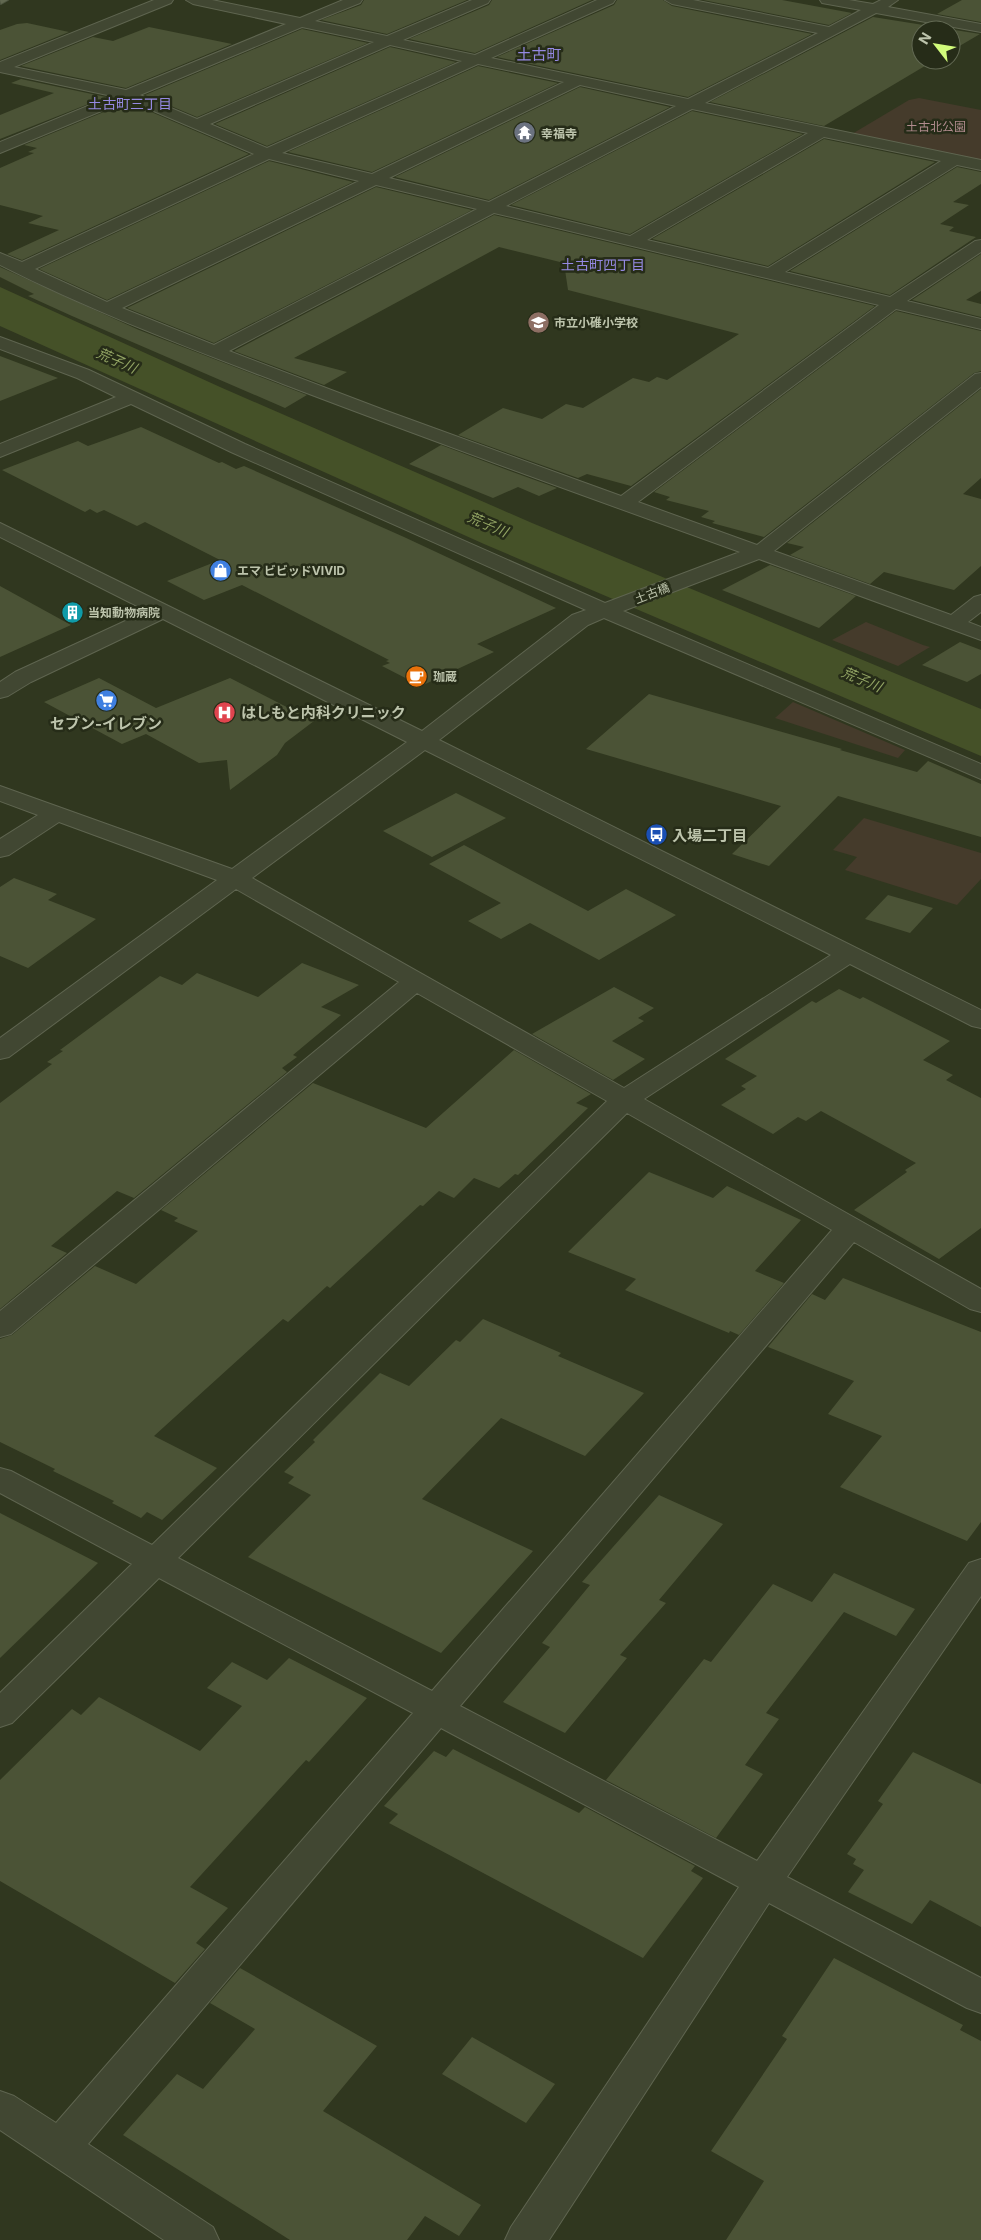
<svg xmlns="http://www.w3.org/2000/svg" width="981" height="2240" viewBox="0 0 981 2240" font-family="Inter,'Noto Sans JP',sans-serif">
<style>
.green{fill:#453b2b}
.water{fill:#455128}
.building{fill:#4b5336}
.lines{fill:none;stroke-linecap:round;stroke-linejoin:round}
.minor-casing{stroke:#5f6550;stroke-width:2}
.major-casing{stroke:#4d543f;stroke-width:2}
.minor{fill:#414732;fill-rule:evenodd}
.major{fill:#616850;fill-rule:evenodd}
.labels{text-anchor:middle;dominant-baseline:central;stroke-width:5;stroke-linejoin:round;paint-order:stroke}
.far-park-label{font-size:12px;fill:#b08b8d;stroke:#262c18}
.far-poi-label{font-size:12px;font-weight:bold;fill:#bdc4ac;stroke:#262c18;text-anchor:start}
.far-street-label{font-size:12px;fill:#bdc4ac;stroke:#262c18}
.far-neighbourhood-label{font-size:14px;fill:#9589e2;stroke:#262c18}
.far-water-label{font-size:14px;font-style:italic;fill:#93a564;stroke:#262c18}
.far-quarter-label{font-size:15px;fill:#9589e2;stroke:#262c18}
.poi-label{font-size:15px;font-weight:bold;fill:#bdc4ac;stroke:#262c18;text-anchor:start}
</style>
<rect width="100%" height="100%" fill="#30371f"/>
<!-- green -->
<g class="green">
<polygon points="919,98 981,110 981,161 852,134 909,100"/>
<polygon points="866,622 923,645 930,647 898,666 832,640"/>
<polygon points="793,702 905,750 898,758 775,718"/>
<polygon points="864,818 981,853 981,879 957,905 845,870 857,857 833,850"/>
</g>
<!-- water -->
<polygon class="water" points="0,287 220,387 532,523 981,709 981,756 484,544 0,326"/>
<!-- building -->
<g class="building">
<polygon points="364,0 467,0 387,34 321,20 361,5"/>
<polygon points="492,0 592,0 475,53 409,39 489,5"/>
<polygon points="617,0 663,0 672,6 812,34 688,97 497,57 614,5"/>
<polygon points="703,0 782,0 852,13 829,25"/>
<polygon points="962,0 981,0 981,22 937,14"/>
<polygon points="873,17 980,34 951,51 951,30 921,30 921,60 935,60 824,126 710,102"/>
<polygon points="27,23 69,32 0,60 0,30 17,24"/>
<polygon points="149,27 232,44 126,88 21,66 93,37 113,41"/>
<polygon points="302,29 368,43 197,117 145,95"/>
<polygon points="390,47 456,62 267,146 215,124"/>
<polygon points="478,66 558,83 372,172 288,152"/>
<polygon points="21,79 106,97 0,139 0,115 54,93 11,83"/>
<polygon points="580,87 670,107 489,200 395,177"/>
<polygon points="128,102 249,154 22,260 7,254 59,230 28,223 43,216 0,205 0,168 34,153 28,152 37,148 24,145"/>
<polygon points="692,111 803,134 630,234 511,205"/>
<polygon points="824,139 935,162 768,266 652,239"/>
<polygon points="269,161 353,182 107,300 39,269"/>
<polygon points="957,167 981,172 981,184 953,202 969,205 940,224 954,227 949,231 976,237 890,295 790,271"/>
<polygon points="376,187 472,210 214,343 127,308"/>
<polygon points="494,215 875,306 631,486 587,474 578,478 458,435 503,408 542,419 566,404 583,408 633,378 649,382 657,377 667,380 739,334 568,290 564,263 499,247 294,358 347,372 324,385 234,351"/>
<polygon points="981,254 981,291 966,300 981,304 981,317 912,300"/>
<polygon points="0,267 139,330 307,395 285,408 72,316 28,296 34,294 0,277"/>
<polygon points="896,311 981,331 981,371 974,373 764,537 712,523 715,521 701,517 709,511 666,500 670,497 654,492"/>
<polygon points="0,356 58,378 0,401"/>
<polygon points="981,389 981,478 963,494 981,499 981,566 954,590 884,572 870,584 790,555 804,547 787,543"/>
<polygon points="141,427 219,463 222,462 236,469 244,466 404,537 556,608 477,644 494,652 421,686 382,666 390,663 386,661 389,660 242,585 204,600 167,581 220,560 145,522 137,526 104,510 97,513 90,509 85,512 2,470 78,441 88,446"/>
<polygon points="441,445 510,471 557,488 539,496 518,487 493,498 409,464"/>
<polygon points="770,565 856,596 819,628 722,590"/>
<polygon points="0,586 71,625 0,657"/>
<polygon points="960,642 981,650 981,674 967,682 922,665"/>
<polygon points="99,678 156,708 230,678 314,721 285,743 277,755 230,790 227,760 199,763 146,734 122,744 44,702"/>
<polygon points="649,694 842,749 840,750 917,772 928,761 981,784 981,837 838,796 769,866 732,854 781,806 586,749"/>
<polygon points="456,793 506,818 432,857 383,831"/>
<polygon points="464,845 588,911 626,889 676,915 599,960 530,923 501,939 468,921 501,903 429,864"/>
<polygon points="14,878 57,894 48,900 96,919 28,968 0,956 0,887"/>
<polygon points="888,895 933,908 910,933 865,919"/>
<polygon points="302,963 359,985 321,1007 341,1015 293,1055 297,1057 282,1068 287,1072 134,1198 117,1191 51,1246 67,1253 0,1309 0,1103 52,1064 47,1062 63,1051 60,1050 160,976 182,985 197,973 258,997"/>
<polygon points="614,987 654,1008 638,1018 644,1021 612,1041 645,1059 613,1080 532,1034"/>
<polygon points="839,989 860,999 863,997 950,1041 923,1060 953,1075 946,1080 981,1098 981,1228 939,1259 854,1210 907,1172 905,1170 916,1163 821,1111 806,1121 798,1117 773,1134 721,1105 746,1089 741,1086 757,1076 725,1059 812,1001 816,1003"/>
<polygon points="514,1050 591,1094 576,1103 588,1108 518,1175 515,1174 499,1188 474,1178 454,1198 439,1191 423,1206 420,1205 330,1288 327,1286 288,1322 283,1319 154,1436 217,1468 162,1520 147,1512 141,1518 112,1503 114,1501 53,1471 55,1469 0,1442 0,1339 12,1335 95,1266 136,1284 198,1231 174,1221 178,1218 161,1210 313,1083 426,1128"/>
<polygon points="649,1172 713,1198 727,1186 801,1220 755,1271 784,1283 739,1335 730,1331 729,1333 625,1290 636,1279 568,1252"/>
<polygon points="843,1278 981,1332 981,1522 967,1541 840,1487 882,1436 828,1414 854,1381 768,1347 812,1294 825,1300"/>
<polygon points="483,1319 561,1353 558,1356 644,1393 585,1456 501,1418 422,1499 533,1551 441,1653 248,1557 311,1495 288,1483 294,1477 284,1472 315,1442 313,1440 380,1373 409,1386 456,1340 460,1342"/>
<polygon points="659,1495 723,1524 659,1600 666,1603 620,1655 627,1658 565,1733 503,1702 550,1647 542,1643 590,1585 582,1582"/>
<polygon points="0,1513 98,1563 0,1658"/>
<polygon points="834,1573 915,1609 896,1636 844,1612 766,1713 779,1719 745,1765 763,1774 716,1838 606,1780 704,1659 711,1662 773,1584 812,1602"/>
<polygon points="289,1658 367,1698 309,1762 306,1760 190,1887 228,1908 196,1943 205,1949 175,1983 0,1881 0,1780 72,1709 81,1715 99,1697 200,1751 242,1706 207,1688 232,1662 267,1680"/>
<polygon points="453,1749 579,1813 585,1807 695,1866 691,1871 703,1878 643,1958 389,1823 398,1814 384,1806 434,1751 446,1757"/>
<polygon points="913,1752 981,1784 981,1927 930,1900 912,1924 848,1892 864,1870 853,1864 856,1859 847,1854 883,1804 878,1801"/>
<polygon points="834,1958 963,2025 960,2030 981,2041 981,2240 726,2240 764,2181 711,2151 787,2039 782,2036"/>
<polygon points="240,1968 377,2046 323,2111 481,2205 459,2236 425,2216 407,2240 290,2240 123,2135 177,2074 203,2089 255,2029 210,2003"/>
<polygon points="472,2037 555,2084 526,2123 442,2074"/>
</g>
<g class="lines">
<defs>
<path id="minor" d="M 154,0 L 173,0 L 171,3 L 14,67 L 126,90 L 286,24 L 193,4 L 186,0 L 212,0 L 300,18 L 343,0 L 362,0 L 360,3 L 315,21 L 387,36 L 472,0 L 490,0 L 488,3 L 403,40 L 475,55 L 597,0 L 615,0 L 613,3 L 491,58 L 688,99 L 818,33 L 672,4 L 665,0 L 693,0 L 829,27 L 861,10 L 822,3 L 820,0 L 849,0 L 873,4 L 881,0 L 898,0 L 888,7 L 981,24 L 981,32 L 876,13 L 705,103 L 981,160 L 981,170 L 957,165 L 785,272 L 890,297 L 975,241 L 981,240 L 981,252 L 907,301 L 981,319 L 981,329 L 896,309 L 638,502 L 757,545 L 975,374 L 981,373 L 981,387 L 774,551 L 951,615 L 974,597 L 981,595 L 981,612 L 968,622 L 981,627 L 981,640 L 759,559 L 623,611 L 981,764 L 981,779 L 604,618 L 588,625 L 439,740 L 981,1010 L 981,1028 L 972,1026 L 850,964 L 644,1099 L 981,1289 L 981,1312 L 970,1309 L 854,1242 L 460,1706 L 757,1861 L 969,1563 L 981,1559 L 981,1596 L 787,1877 L 981,1978 L 981,2013 L 967,2008 L 769,1903 L 549,2240 L 505,2240 L 511,2227 L 739,1887 L 441,1728 L 88,2144 L 213,2227 L 219,2240 L 164,2240 L 0,2130 L 0,2091 L 14,2096 L 56,2123 L 413,1713 L 159,1578 L 12,1723 L 0,1727 L 0,1693 L 132,1564 L 0,1493 L 0,1468 L 11,1471 L 152,1545 L 607,1101 L 417,993 L 11,1334 L 0,1337 L 0,1311 L 399,982 L 236,889 L 9,1057 L 0,1059 L 0,1038 L 217,880 L 59,822 L 9,855 L 0,857 L 0,839 L 38,815 L 0,801 L 0,786 L 232,869 L 407,742 L 163,619 L 31,682 L 8,696 L 0,698 L 0,682 L 15,672 L 147,611 L 0,537 L 0,523 L 422,731 L 572,615 L 586,610 L 231,452 L 131,404 L 0,457 L 0,444 L 116,397 L 77,378 L 0,349 L 0,337 L 89,370 L 245,444 L 605,603 L 740,552 C 587,497 435,442 283,384 C 187,347 91,311 0,265 L 0,253 L 22,262 L 254,154 L 128,100 L 0,153 L 0,142 L 112,96 L 0,72 L 0,62 ZM 302,27 L 374,42 L 197,119 L 140,95 ZM 390,45 L 462,61 L 267,148 L 210,124 ZM 478,64 L 564,82 L 372,174 L 282,153 ZM 580,85 L 676,106 L 489,202 L 389,178 ZM 692,109 L 808,133 L 630,236 L 506,206 ZM 824,137 L 941,161 L 768,268 L 647,240 ZM 269,159 L 359,181 L 107,302 L 35,269 ZM 376,185 L 477,209 L 214,345 L 122,308 ZM 494,213 L 879,305 L 621,496 L 384,410 L 229,351 ZM 425,750 L 831,955 L 624,1088 L 252,878 ZM 627,1113 L 832,1230 L 432,1691 L 178,1558 Z"/>
<polygon id="major" points="0,0 8,0 1,4"/>
</defs>
<!-- minor casing -->
<use href="#minor" class="minor-casing"/>
<!-- major casing -->
<use href="#major" class="major-casing"/>
<!-- minor -->
<use href="#minor" class="minor"/>
<!-- major -->
<use href="#major" class="major"/>
</g>
<!-- icons -->
<defs>
<symbol id="temple-disc" viewBox="-11 -11 22 22"><circle r="9.5" fill="#6b7280" stroke="#262c18"/><path d="M0-6L5-2H3V0L6.5 2.5H4V6H1.5V3h-3V6H-4V2.5H-6.5L-3 0V-2H-5Z" fill="#fff"/></symbol>
<symbol id="school-disc" viewBox="-11 -11 22 22"><circle r="9.5" fill="#8d6e63" stroke="#262c18"/><path d="M0-5L7-2L0 1L-7-2ZM-4 1L0 2.5L4 1V4Q0 6-4 4Z" fill="#fff"/></symbol>
<symbol id="shop-disc" viewBox="-11 -11 22 22"><circle r="9.5" fill="#3f7fe0" stroke="#262c18"/><path d="M-5-2.5h2.3a2.7 3.5 0 0 1 5.4 0H5L5.5 6h-11ZM-1.5-2.5h3a1.5 2.3 0 0 0-3 0Z" fill="#fff"/></symbol>
<symbol id="building-disc" viewBox="-11 -11 22 22"><circle r="9.5" fill="#0f9aa8" stroke="#262c18"/><path d="M-4-6H4V6H1V3H-1V6H-4ZM-2.5-4.3h1.7v1.8h-1.7ZM.8-4.3h1.7v1.8H.8ZM-2.5-1h1.7V.8h-1.7ZM.8-1h1.7V.8H.8Z" fill="#fff"/></symbol>
<symbol id="cafe-disc" viewBox="-11 -11 22 22"><circle r="9.5" fill="#e8710a" stroke="#262c18"/><path d="M-5.5-4.5H6V0H3Q3 3.5 0 3.5H-2.5Q-5.5 3.5-5.5 0ZM3-3.2v2h1.7v-2ZM-6 4.5H4V6H-6Z" fill="#fff"/></symbol>
<symbol id="supermarket-disc" viewBox="-11 -11 22 22"><circle r="9.5" fill="#3f7fe0" stroke="#262c18"/><path d="M-6-5.5h2.5l.6 2H6L4.5 2H-2.5L-4.4-4H-6ZM-1.5 3.2a1.3 1.3 0 1 0 .1 0ZM3 3.2a1.3 1.3 0 1 0 .1 0Z" fill="#fff"/></symbol>
<symbol id="hospital-disc" viewBox="-11 -11 22 22"><circle r="9.5" fill="#e0444e" stroke="#262c18"/><path d="M-5-5h3v3.5h4V-5h3V5h-3V1.5h-4V5h-3Z" fill="#fff"/></symbol>
<symbol id="bus-disc" viewBox="-11 -11 22 22"><circle r="9.5" fill="#1a4fb4" stroke="#262c18"/><path d="M-5-6H5V4H4V6H2V4H-2V6H-4V4H-5ZM-3.5-4V0h7V-4ZM-3.5 1.2v1.5H-2V1.2ZM2 1.2v1.5H3.5V1.2Z" fill="#fff"/></symbol>
</defs>
<g fill-rule="evenodd">
<use href="#temple-disc" x="512" y="120" width="25" height="25"/>
<use href="#school-disc" x="526" y="310" width="25" height="25"/>
<use href="#shop-disc" x="208" y="558" width="25" height="25"/>
<use href="#building-disc" x="60" y="600" width="25" height="25"/>
<use href="#cafe-disc" x="404" y="664" width="25" height="25"/>
<use href="#supermarket-disc" x="94" y="688" width="25" height="25"/>
<use href="#hospital-disc" x="212" y="700" width="25" height="25"/>
<use href="#bus-disc" x="644" y="822" width="25" height="25"/>
</g>
<g class="labels">
<!-- far-park labels -->
<g class="far-park-label">
<text x="936" y="126">土古北公園</text>
</g>
<!-- far-poi labels -->
<g class="far-poi-label">
<text x="541" y="133">幸福寺</text>
<text x="554" y="322">市立小碓小学校</text>
<text x="237" y="570">エマ ビビッドVIVID</text>
<text x="88" y="612">当知動物病院</text>
<text x="433" y="676">珈蔵</text>
</g>
<!-- far-street labels -->
<g class="far-street-label">
<text transform="translate(652 593) rotate(-21)">土古橋</text>
</g>
<!-- far-neighbourhood labels -->
<g class="far-neighbourhood-label">
<text x="130" y="103">土古町三丁目</text>
<text x="603" y="264">土古町四丁目</text>
</g>
<!-- far-water labels -->
<g class="far-water-label">
<text transform="translate(117 360) rotate(24)">荒子川</text>
<text transform="translate(488 524) rotate(23)">荒子川</text>
<text transform="translate(862 679) rotate(23)">荒子川</text>
</g>
<!-- far-quarter labels -->
<g class="far-quarter-label">
<text x="539" y="54">土古町</text>
</g>
<!-- poi labels -->
<g class="poi-label">
<text x="241" y="712">はしもと内科クリニック</text>
<text x="106" y="723" text-anchor="middle">セブン-イレブン</text>
<text x="672" y="835">入場二丁目</text>
</g>
</g>
<!-- north arrow -->
<g transform="translate(936 45) rotate(301)"><circle r="24" fill="#262c18" stroke="#626953"/>
<path d="M0-4L9 19L0 12L-9 19Z" fill="#d1fb7b"/>
<text y="-8" font-size="14" font-weight="bold" text-anchor="middle" fill="#bdc4ac">N</text>
</g>
</svg>
